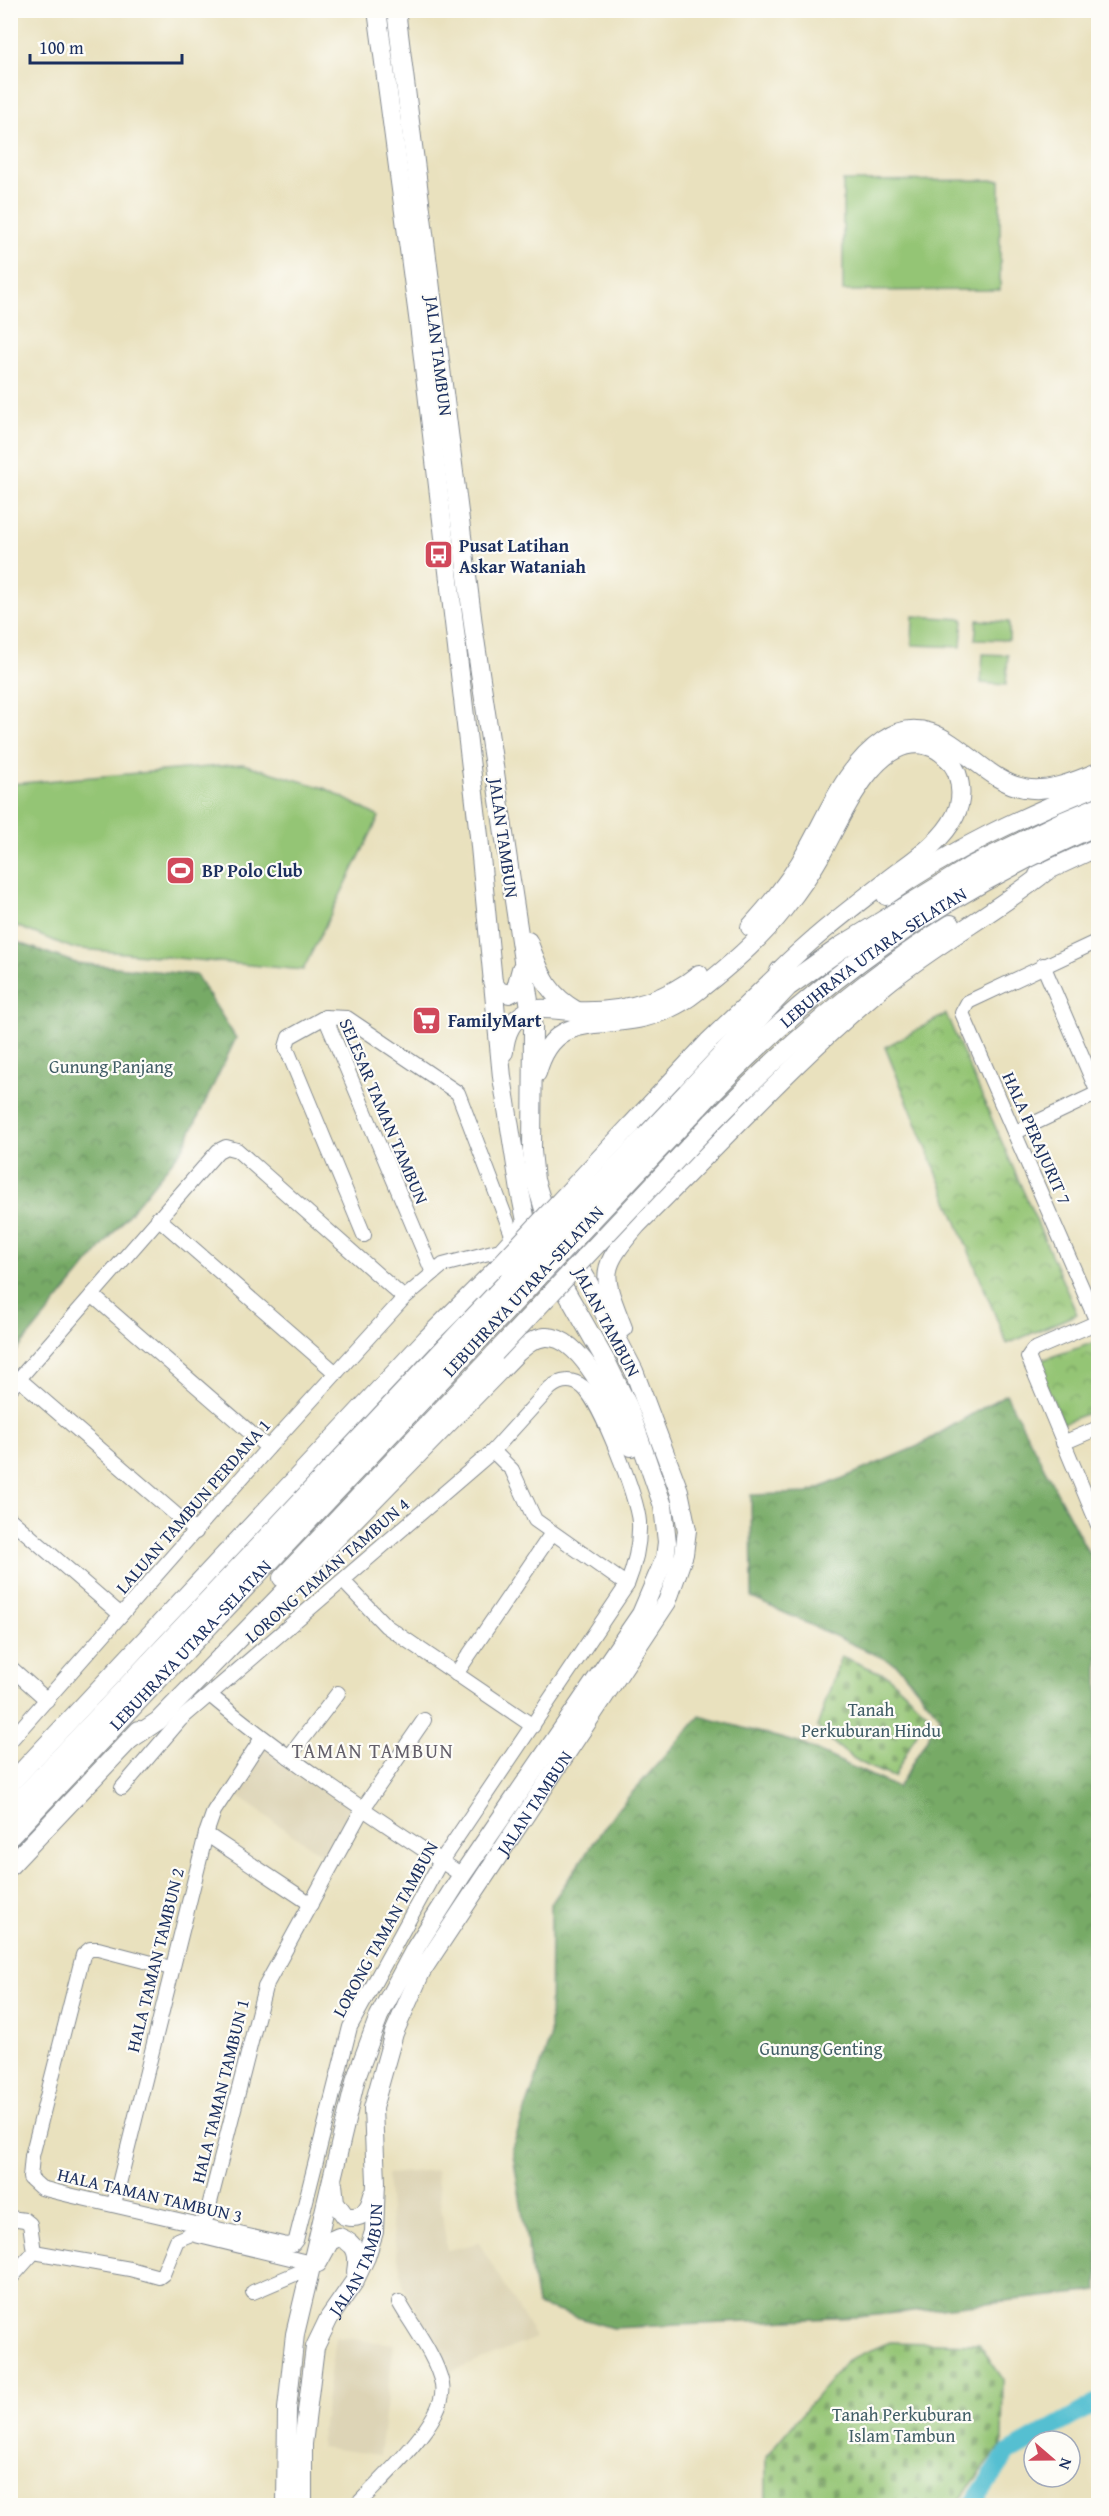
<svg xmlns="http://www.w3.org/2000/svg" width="1109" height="2516" viewBox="0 0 1109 2516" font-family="'Gentium Book Plus',serif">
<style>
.built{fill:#ddd4b6}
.grass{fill:#94c575;stroke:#587a6a;stroke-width:1.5}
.forest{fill:url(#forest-crowns);stroke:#496c62;stroke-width:1.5}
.cemetery{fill:url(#cemetery-stones);stroke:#587a6a;stroke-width:1.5}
.park{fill:url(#park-crowns);stroke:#587a6a;stroke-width:1.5}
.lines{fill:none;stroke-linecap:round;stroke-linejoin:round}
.river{stroke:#55bfd1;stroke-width:18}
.minor-casing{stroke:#82888e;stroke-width:16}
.major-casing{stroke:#82888e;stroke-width:20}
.highway-casing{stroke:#82888e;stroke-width:23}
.minor{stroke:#fff;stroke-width:14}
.major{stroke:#fff;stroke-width:18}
.highway{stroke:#fff;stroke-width:21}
.major-bridge-casing{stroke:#82888e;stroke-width:20;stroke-linecap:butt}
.highway-bridge-casing{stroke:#82888e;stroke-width:23;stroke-linecap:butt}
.major-bridge{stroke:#fff;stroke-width:18}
.highway-bridge{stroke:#fff;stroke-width:21}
.labels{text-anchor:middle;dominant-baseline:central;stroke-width:4.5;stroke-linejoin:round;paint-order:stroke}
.street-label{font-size:18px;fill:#1b2f5e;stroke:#fdfcf7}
.poi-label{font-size:18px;font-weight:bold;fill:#1b2f5e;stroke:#fdfcf7;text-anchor:start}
.park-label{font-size:18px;fill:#3f5c65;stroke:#fdfcf7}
.neighbourhood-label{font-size:20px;letter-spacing:1.5px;fill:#635f6a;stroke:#fdfcf7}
</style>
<defs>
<pattern id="forest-crowns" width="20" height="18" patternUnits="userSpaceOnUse" patternTransform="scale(1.5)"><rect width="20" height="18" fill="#7a6"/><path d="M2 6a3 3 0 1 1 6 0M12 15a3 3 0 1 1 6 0" fill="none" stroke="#618b57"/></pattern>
<pattern id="cemetery-stones" width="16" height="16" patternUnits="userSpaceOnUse" patternTransform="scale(1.5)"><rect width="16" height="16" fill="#94c575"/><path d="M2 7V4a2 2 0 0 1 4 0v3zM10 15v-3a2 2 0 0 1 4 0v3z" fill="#78a063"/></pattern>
<pattern id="park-crowns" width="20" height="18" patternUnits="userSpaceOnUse" patternTransform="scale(1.5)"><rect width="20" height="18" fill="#94c575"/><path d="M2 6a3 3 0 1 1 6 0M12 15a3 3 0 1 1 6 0" fill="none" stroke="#78a063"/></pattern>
</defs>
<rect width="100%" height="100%" fill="#fdfcf7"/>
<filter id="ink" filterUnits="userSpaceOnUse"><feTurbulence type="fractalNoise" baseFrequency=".0167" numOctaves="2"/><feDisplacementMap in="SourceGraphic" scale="12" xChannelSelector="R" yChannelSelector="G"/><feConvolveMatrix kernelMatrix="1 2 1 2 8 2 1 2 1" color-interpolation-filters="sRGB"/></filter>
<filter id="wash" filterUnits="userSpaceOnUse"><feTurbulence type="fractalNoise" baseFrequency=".008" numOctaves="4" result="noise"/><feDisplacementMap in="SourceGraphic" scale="24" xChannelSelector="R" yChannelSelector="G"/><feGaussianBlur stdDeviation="1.35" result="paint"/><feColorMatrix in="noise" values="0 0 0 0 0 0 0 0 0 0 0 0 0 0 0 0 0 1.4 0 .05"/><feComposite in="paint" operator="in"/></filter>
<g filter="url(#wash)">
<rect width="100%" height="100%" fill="#e9e1be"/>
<!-- built -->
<g class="built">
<polygon points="264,1738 361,1809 335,1864 227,1789"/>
<polygon points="436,2170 447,2250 479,2243 536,2338 451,2372 404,2288 391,2224 387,2174"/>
<polygon points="335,2337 394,2344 380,2455 320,2447"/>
</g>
<!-- grass -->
<g class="grass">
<polygon points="1000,180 1000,290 843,291 843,181"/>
<polygon points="913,616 963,619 961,647 912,645"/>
<polygon points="977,620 1009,622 1009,640 975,639"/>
<polygon points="983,654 1008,655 1006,685 981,683"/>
<polygon points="243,764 327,789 379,817 303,970 72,948 11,924 11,784"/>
</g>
<!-- forest -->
<g class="forest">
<polygon points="11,940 76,963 196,975 236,1038 183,1148 11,1358"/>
<polygon points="1006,1394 1098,1571 1098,2291 858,2317 612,2328 537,2305 512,2148 550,2039 551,1904 615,1812 700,1716 802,1744 898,1788 940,1716 896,1664 752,1598 751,1495 808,1493 918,1446"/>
</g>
<!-- cemetery -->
<g class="cemetery">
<path d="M 841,1656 L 888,1676 L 927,1713 L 894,1777 C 859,1765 842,1753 817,1727 Z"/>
<polygon points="890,2342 979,2344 1003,2379 1002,2445 955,2505 766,2505 766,2456 847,2360"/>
</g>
<!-- park -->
<g class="park">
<polygon points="946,1014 1077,1314 1007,1344 885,1047"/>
<polygon points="1098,1341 1098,1409 1063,1423 1036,1362"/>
</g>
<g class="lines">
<!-- river -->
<polyline class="river" points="971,2506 1008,2453 1098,2402"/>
</g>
</g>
<g filter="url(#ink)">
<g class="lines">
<defs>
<g id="minor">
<polyline points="1043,965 1098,1093"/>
<polyline points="325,1017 289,1037 286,1047 364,1235"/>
<polyline points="1016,1132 1098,1093"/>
<polyline points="158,1218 336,1373"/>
<polyline points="433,1273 325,1017 347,1018 458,1093 513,1237"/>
<polyline points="92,1295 268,1448"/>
<polyline points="1097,1322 962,1013 968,1002 1098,941"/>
<polyline points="1098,1322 1033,1350 1028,1357 1098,1525"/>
<polyline points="19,1379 196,1532"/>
<polyline points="10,1389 218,1151 226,1147 237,1150 404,1298"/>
<polyline points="1063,1443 1098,1428"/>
<polyline points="493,1451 512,1470 535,1520 627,1585"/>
<polyline points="10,1519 121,1615"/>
<polyline points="344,1582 386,1626 533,1726"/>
<polyline points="10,1667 47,1700"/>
<polyline points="456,1674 552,1533"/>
<path d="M 211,1696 C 290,1762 376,1818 462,1875"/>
<polyline points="10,1741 268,1448 404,1298 443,1265 500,1250 526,1221"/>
<polyline points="289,1757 338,1693"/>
<path d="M 122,1788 L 180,1720 L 493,1451 L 550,1388 C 560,1380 572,1378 583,1387 C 601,1403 637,1497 639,1522 C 640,1544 635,1565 627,1585 L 441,1861 L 350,2027 L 296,2240 L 293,2244 L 287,2245 L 69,2195 L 41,2188 L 30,2178 L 32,2156 L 83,1955 L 90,1949 L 98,1949 L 171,1968"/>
<polyline points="206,1834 311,1904"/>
<polyline points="114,2204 206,1834 214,1811 262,1738"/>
<polyline points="10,2218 25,2220 30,2224 34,2252"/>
<polyline points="204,2226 265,1987 362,1810 424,1720"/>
<polyline points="10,2279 34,2252 130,2269 159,2277 163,2274 177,2240 191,2234 311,2263"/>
<polyline points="253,2292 309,2268"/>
<path d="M 356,2506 C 380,2480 449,2419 442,2384 C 436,2356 413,2327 399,2302"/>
</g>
<g id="major">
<polyline points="1038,875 1098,847"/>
<path d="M 886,896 C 951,849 1024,816 1098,786"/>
<path d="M 750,927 C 772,903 793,877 809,847 C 830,809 847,765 884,740 C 938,702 975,780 1024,788 C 1050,793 1075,781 1098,772"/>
<path d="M 528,941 C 541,973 545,993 577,1011"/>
<polyline points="492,981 499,991 509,994 515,991 521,969"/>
<path d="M 504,1052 C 505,1035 511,1019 528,1011 C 540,1006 561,1011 574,1011 C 618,1013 663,1003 699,974"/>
<path d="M 537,1073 C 553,1015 590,1028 638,1019 C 658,1015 680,1005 695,993 C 726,969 760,940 784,909 C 798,891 811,873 822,853 C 842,817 876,731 928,746 C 940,749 952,761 957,773 C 962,788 962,802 955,816 C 941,844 910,862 886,881 C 849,910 812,938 779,971"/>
<path d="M 712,1122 C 785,1047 862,979 951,924"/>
<polyline points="631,1125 708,1042 787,966"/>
<path d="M 623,1328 C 602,1274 598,1270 637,1225 C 719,1145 796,1058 885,985 C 937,943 996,912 1048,870"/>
<polyline points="282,1578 495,1353"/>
<path d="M 131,1739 L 158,1721 L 517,1353 C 525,1346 534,1338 545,1337 C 583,1334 619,1419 631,1447"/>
<polyline points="10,1784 427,1338 500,1265"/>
<polyline points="10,1866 139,1730"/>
<path d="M 333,2184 L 335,2202 L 345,2216 C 362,2220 369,2211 373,2195"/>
<path d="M 318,2263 L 330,2241 L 339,2237 C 357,2244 359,2254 356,2272"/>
<polyline points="286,2506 287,2409 295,2334 356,2078 379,2016 416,1947 462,1875 641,1614 665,1558 667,1542 663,1506 628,1406 608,1365 526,1221 520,1191 502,1077 479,836 419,324 377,10"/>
<path id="s1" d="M 303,2506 L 303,2444 L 315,2347 L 329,2318 L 354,2282 L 366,2257 L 374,2232 L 376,2182 L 373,2108 L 394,2033 L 421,1972 L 667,1602 L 684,1554 L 687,1530 L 679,1491 L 634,1371 L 587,1280 L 544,1209 L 535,1180 L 532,1151 L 533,1028 L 474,632 L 396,10"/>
</g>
<g id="highway">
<polyline points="688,1093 787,986 842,947 972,867 1062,823 1098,808"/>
<path id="s2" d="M 697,1107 C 816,979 939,894 1098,824"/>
<polyline points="10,1812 468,1325"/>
<path id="s3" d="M 10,1835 L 479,1338"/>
</g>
</defs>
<!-- minor casing -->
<use href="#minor" class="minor-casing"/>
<!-- major casing -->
<use href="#major" class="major-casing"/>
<!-- highway casing -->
<use href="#highway" class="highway-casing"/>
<!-- minor -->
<use href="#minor" class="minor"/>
<!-- major -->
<use href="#major" class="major"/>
<!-- highway -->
<use href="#highway" class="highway"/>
<defs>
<g id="major-bridge">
<polyline points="500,1265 631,1125"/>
<polyline points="495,1353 712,1122"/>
</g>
<g id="highway-bridge">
<polyline points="468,1325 688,1093"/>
<polyline points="479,1338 697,1107"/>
</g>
</defs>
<!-- major-bridge casing -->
<use href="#major-bridge" class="major-bridge-casing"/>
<!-- highway-bridge casing -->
<use href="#highway-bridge" class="highway-bridge-casing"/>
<!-- major-bridge -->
<use href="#major-bridge" class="major-bridge"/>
<!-- highway-bridge -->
<use href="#highway-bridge" class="highway-bridge"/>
</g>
</g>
<!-- icons -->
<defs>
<symbol id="bus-square" viewBox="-11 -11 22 22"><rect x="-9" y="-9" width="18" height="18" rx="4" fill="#d1495b" stroke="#fdfcf7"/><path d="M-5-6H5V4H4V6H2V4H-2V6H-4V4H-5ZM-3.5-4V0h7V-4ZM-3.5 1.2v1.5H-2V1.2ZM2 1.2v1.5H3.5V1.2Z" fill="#fff"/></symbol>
<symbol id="stadium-square" viewBox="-11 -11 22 22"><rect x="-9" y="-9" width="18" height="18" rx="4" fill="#d1495b" stroke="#fdfcf7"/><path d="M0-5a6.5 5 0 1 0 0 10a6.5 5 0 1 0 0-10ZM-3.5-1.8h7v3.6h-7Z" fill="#fff"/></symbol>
<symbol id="supermarket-square" viewBox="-11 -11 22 22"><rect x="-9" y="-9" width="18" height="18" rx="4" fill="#d1495b" stroke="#fdfcf7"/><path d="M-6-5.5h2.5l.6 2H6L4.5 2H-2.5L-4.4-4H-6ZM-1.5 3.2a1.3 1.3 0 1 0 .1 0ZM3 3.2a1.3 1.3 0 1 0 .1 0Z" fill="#fff"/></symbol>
</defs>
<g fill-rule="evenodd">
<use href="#bus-square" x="422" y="538" width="33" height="33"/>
<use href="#stadium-square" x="164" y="854" width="33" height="33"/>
<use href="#supermarket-square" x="410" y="1004" width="33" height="33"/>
</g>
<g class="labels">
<!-- street labels -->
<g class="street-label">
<text transform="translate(439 356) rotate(83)">JALAN TAMBUN</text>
<text transform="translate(504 838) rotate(82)">JALAN TAMBUN</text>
<text stroke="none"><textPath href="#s2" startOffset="232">LEBUHRAYA UTARA–SELATAN</textPath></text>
<text transform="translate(384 1111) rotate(67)">SELESAR TAMAN TAMBUN</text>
<text transform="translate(1037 1138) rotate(66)">HALA PERAJURIT 7</text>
<text transform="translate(523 1291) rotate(-47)">LEBUHRAYA UTARA–SELATAN</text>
<text transform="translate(607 1322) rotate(62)">JALAN TAMBUN</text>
<text transform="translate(193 1506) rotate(-49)">LALUAN TAMBUN PERDANA 1</text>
<text transform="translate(327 1570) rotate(-41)">LORONG TAMAN TAMBUN 4</text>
<text stroke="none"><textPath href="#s3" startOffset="262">LEBUHRAYA UTARA–SELATAN</textPath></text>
<text stroke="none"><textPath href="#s1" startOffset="762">JALAN TAMBUN</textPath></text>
<text transform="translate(385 1929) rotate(-61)">LORONG TAMAN TAMBUN</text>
<text transform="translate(155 1960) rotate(-76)">HALA TAMAN TAMBUN 2</text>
<text transform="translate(220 2091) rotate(-76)">HALA TAMAN TAMBUN 1</text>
<text transform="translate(150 2195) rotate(13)">HALA TAMAN TAMBUN 3</text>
<text stroke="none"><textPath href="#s1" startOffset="258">JALAN TAMBUN</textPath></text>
</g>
<!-- poi labels -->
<g class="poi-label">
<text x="459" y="545">Pusat Latihan<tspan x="459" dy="21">Askar Wataniah</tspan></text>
<text x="202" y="870">BP Polo Club</text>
<text x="448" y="1020">FamilyMart</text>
</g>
<!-- park labels -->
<g class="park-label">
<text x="111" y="1066">Gunung Panjang</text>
<text x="871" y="1709">Tanah<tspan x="871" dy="21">Perkuburan Hindu</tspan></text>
<text x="821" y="2048">Gunung Genting</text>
<text x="902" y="2414">Tanah Perkuburan<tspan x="902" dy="21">Islam Tambun</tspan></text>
</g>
<!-- neighbourhood labels -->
<g class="neighbourhood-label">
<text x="373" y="1750">TAMAN TAMBUN</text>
</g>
</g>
<!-- margin -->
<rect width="1109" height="2516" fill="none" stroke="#fdfcf7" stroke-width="36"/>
<!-- north arrow -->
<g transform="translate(1052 2459) rotate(110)"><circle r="28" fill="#fdfcf7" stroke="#a3aaba" stroke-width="1.5"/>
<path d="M0-4.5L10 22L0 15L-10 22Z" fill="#d1495b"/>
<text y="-9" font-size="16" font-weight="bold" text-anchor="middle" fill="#1b2f5e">N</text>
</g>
<!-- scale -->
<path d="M30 54v9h152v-9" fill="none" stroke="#1b2f5e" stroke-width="3"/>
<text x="39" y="54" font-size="18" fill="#1b2f5e" stroke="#fdfcf7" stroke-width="4.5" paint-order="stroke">100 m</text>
</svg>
